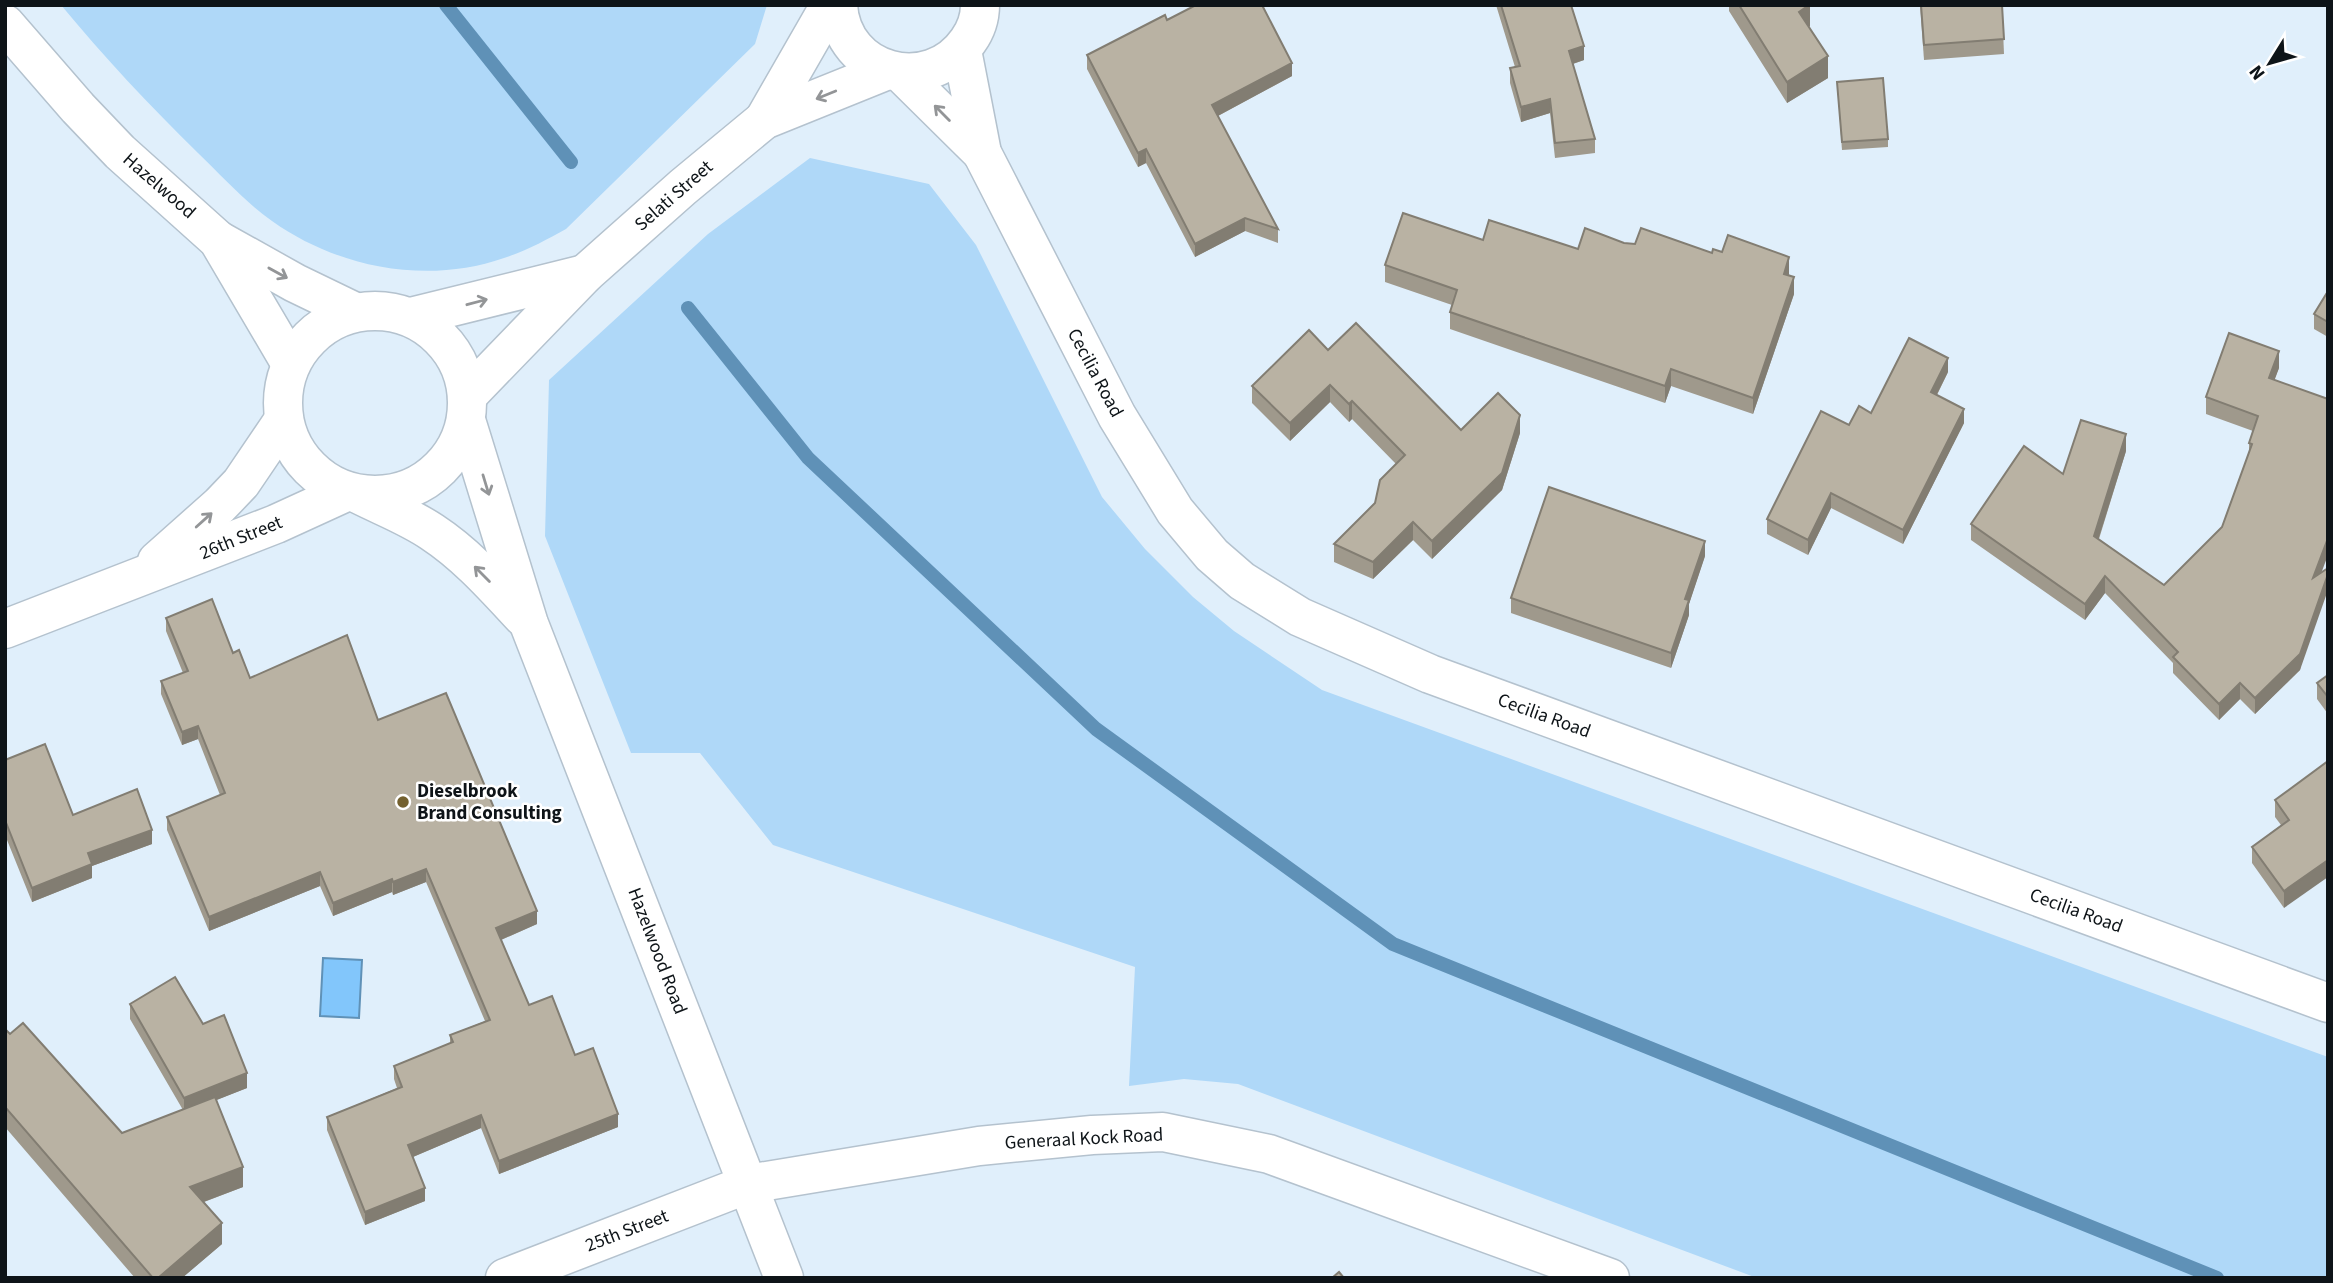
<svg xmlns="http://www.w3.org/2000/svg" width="2333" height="1283" viewBox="0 0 2333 1283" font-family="'Source Sans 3',sans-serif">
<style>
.green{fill:#afd8f8}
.water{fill:#82c6fb;stroke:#5f91b7;stroke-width:2}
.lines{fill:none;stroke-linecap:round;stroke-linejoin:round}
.stream{stroke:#5f91b7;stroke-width:14}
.minor-casing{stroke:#b4c2ce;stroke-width:41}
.minor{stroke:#fff;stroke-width:38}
.wall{fill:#9f998c}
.shaded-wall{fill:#827d72}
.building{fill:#b9b2a3;stroke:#827d72;stroke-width:2}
.oneway{stroke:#939597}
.poi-dot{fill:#73602e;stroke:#fff;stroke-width:2.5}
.labels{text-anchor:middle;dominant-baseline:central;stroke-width:5;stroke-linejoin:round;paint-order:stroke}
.street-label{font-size:19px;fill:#0e1418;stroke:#fff}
.poi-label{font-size:19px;font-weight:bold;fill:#0e1418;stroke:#fff;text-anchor:start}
</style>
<rect width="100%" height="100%" fill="#e0effb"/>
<!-- green -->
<g class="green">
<path d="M 61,5 L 767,5 L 755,44 L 566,229 C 546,240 526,251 504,258 C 427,285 338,268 272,221 C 245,202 222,176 198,153 C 150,106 104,57 61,5 Z"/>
<polygon points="810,158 929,184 976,245 1102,497 1145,549 1193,597 1234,631 1322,690 2328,1057 2328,1278 1757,1278 1238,1084 1184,1079 1129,1086 1135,967 773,845 700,753 631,753 545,536 549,380 708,234"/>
</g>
<!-- water -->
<polygon class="water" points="323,958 362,960 359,1018 320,1016"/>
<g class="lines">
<!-- stream -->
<g class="stream">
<polyline points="446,5 571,162"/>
<polyline points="688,308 808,458 1096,729 1393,944 2217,1278"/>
</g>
<defs>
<g id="minor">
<path d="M 838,5 C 842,74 929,97 968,41 C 976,30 980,18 980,5"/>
<polyline points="5,24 78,108 120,152 218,240 291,364"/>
<polyline points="962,50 982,153 1117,416 1175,511 1212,555 1242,581 1300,617 1430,674 2328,1003"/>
<polyline points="901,73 982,153"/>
<polyline points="764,120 830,5"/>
<polyline points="218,240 295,283 355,312"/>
<circle cx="375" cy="403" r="92"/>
<polyline points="411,317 585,274"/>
<polyline points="467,396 585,274 683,187 764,120 888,70"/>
<polyline points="466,420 529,624 784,1278"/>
<path d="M 360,495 C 384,507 410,517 432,532 C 467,555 495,587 523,617"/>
<polyline points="157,561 220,505 241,483 283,421"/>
<polyline points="5,629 276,524 346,492"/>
<polyline points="505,1278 748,1184 979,1146 1092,1135 1163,1132 1269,1154 1610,1278"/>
</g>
</defs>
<!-- minor casing -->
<use href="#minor" class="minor-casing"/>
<!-- minor -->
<use href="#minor" class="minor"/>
</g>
<!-- wall -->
<g class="wall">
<polygon points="1496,5 1571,5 1584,60 1573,64 1595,139 1595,153 1555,158 1550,113 1521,122 1510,83 1510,68 1515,67"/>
<polygon points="1729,5 1810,5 1810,26 1809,27 1828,78 1787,103 1729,11"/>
<polygon points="1920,5 2002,5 2004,54 1924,60"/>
<polygon points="1167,20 1292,76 1218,116 1278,229 1278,243 1245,231 1195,257 1146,163 1138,167 1087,69 1087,55"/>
<polygon points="1837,82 1888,139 1888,147 1842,150"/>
<polygon points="1483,240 1578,249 1624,243 1712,253 1789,274 1794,294 1753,414 1671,386 1665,403 1450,329 1450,312 1452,305 1385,282 1385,265"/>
<polygon points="2328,291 2328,337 2314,329 2314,314"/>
<polygon points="1328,350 1461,430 1520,433 1502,490 1432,559 1413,540 1373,579 1334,562 1334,544 1375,503 1396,464 1352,419 1349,422 1330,402 1290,441 1252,403 1252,386"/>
<polygon points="2279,368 2274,380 2321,572 2300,670 2255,714 2240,699 2219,720 2173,673 2173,663 2105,593 2085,620 1971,540 1971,524 2063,474 2126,451 2099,539 2164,585 2222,527 2249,453 2249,443 2253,431 2206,414 2206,397"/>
<polygon points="1948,372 1937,395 1964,423 1903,544 1831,508 1808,555 1767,534 1767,519 1849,425"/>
<polygon points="1705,556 1689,604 1689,615 1671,668 1511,613 1511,598"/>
<polygon points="166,618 233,653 250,678 378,720 537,924 501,940 529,1005 575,1055 618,1127 499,1174 481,1128 413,1157 425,1201 365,1225 327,1130 327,1117 397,1088 394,1079 394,1066 450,1044 450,1035 485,1021 426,882 393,895 392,892 333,916 320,886 209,931 167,830 167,817 220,795 198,739 182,745 161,694 161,681 183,673 166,631"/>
<polygon points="2328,675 2328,714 2317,699 2317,683"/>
<polygon points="5,760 73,815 152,844 92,866 92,878 32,902 5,835"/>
<polygon points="2328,761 2284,908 2252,863 2252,847 2281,825 2275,817 2275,800"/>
<polygon points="130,1004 203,1024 247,1088 216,1100 243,1187 204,1202 222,1244 182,1278 135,1278 5,1127 5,1029 122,1133 183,1110 130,1019"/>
</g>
<!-- shaded-wall -->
<g class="shaded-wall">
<polygon points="1809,5 1810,5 1810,26 1799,33 1799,12"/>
<polygon points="1584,46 1584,60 1569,65 1569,51"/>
<polygon points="1828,56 1828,78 1787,103 1787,82"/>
<polygon points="1292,63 1292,76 1212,119 1212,105"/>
<polygon points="1550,99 1550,113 1521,122 1521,107"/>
<polygon points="1146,149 1146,163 1138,167 1138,153"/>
<polygon points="1245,218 1245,231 1195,257 1195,244"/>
<polygon points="1789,257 1789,274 1784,290 1784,274"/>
<polygon points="1794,277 1794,294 1753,414 1753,398"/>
<polygon points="2279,351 2279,368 2269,395 2269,378"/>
<polygon points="1948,358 1948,372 1931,406 1931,392"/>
<polygon points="1671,369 1671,386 1665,403 1665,386"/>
<polygon points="1330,385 1330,402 1290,441 1290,423"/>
<polygon points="1352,401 1352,419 1349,422 1349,404"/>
<polygon points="1964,409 1964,423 1903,544 1903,530"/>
<polygon points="1520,415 1520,433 1502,490 1432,559 1432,541"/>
<polygon points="2126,434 2126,451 2094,553 2094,536"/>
<polygon points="1831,493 1831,508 1808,555 1808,540"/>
<polygon points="1413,522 1413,540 1373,579 1373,562"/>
<polygon points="2328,538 2328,555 2313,595 2313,578"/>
<polygon points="1705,541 1705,556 1689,604 1689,615 1671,668 1671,653 1685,599"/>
<polygon points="2328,574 2328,590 2300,670 2255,714 2255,698"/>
<polygon points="2105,576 2105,593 2085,620 2085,604"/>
<polygon points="2240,683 2240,699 2219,720 2219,704"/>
<polygon points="198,726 198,739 182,745 182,732"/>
<polygon points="152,830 152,844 92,866 92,878 32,902 32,888 88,853"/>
<polygon points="2328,860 2328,877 2284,908 2284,891"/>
<polygon points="426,869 426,882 393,895 393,882"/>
<polygon points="320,872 320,886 209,931 209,917"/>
<polygon points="392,879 392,892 333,916 333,903"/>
<polygon points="537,911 537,924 496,942 496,928"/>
<polygon points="247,1073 247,1088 184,1113 184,1098"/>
<polygon points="618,1114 618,1127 499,1174 499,1161"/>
<polygon points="481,1115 481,1128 408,1159 408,1145"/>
<polygon points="243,1167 243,1187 190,1207 190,1187"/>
<polygon points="425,1188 425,1201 365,1225 365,1212"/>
<polygon points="222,1223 222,1244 182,1278 158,1278"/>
</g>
<!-- building -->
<g class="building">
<polygon points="1196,5 1262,5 1292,63 1212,105 1278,229 1245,218 1195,244 1146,149 1138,153 1087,55 1165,15 1167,20"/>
<polygon points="1501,5 1571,5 1584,46 1569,51 1595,139 1555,143 1550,99 1521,107 1510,68 1520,66"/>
<polygon points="1739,5 1809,5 1799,12 1828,56 1787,82"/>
<polygon points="1921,5 2002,5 2004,39 1924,45"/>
<polygon points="1883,78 1888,139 1842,142 1837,82"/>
<polygon points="1403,213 1483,240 1489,220 1578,249 1585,228 1624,243 1635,244 1641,228 1712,253 1713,249 1722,252 1728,235 1789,257 1784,274 1794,277 1753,398 1671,369 1665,386 1450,312 1457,290 1385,265"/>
<polygon points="2328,291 2328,322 2314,314"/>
<polygon points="1356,323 1461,430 1498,393 1520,415 1502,473 1432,541 1413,522 1373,562 1334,544 1375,503 1380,480 1405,455 1352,401 1349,404 1330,385 1290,423 1252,386 1309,330 1328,350"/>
<polygon points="2229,333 2279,351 2269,378 2328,399 2328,538 2313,578 2328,568 2328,574 2300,654 2255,698 2240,683 2219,704 2173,657 2178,652 2105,576 2085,604 1971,524 2024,446 2063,474 2081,420 2126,434 2094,536 2164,585 2222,527 2252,444 2249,443 2258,416 2206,397"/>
<polygon points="1909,338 1948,358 1931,392 1964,409 1903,530 1831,493 1808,540 1767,519 1821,411 1849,425 1859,406 1871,413"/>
<polygon points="1549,487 1705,541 1685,599 1689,600 1671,653 1511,598"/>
<polygon points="212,599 233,653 239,650 250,678 347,635 378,720 446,693 537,911 496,928 529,1005 552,996 575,1055 593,1048 618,1114 499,1161 481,1115 408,1145 425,1188 365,1212 327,1117 402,1087 394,1066 453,1042 450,1035 490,1020 426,869 393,882 392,879 333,903 320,872 209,917 167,817 225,793 198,726 182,732 161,681 188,671 166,618"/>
<polygon points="2328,675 2328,697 2317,683"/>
<polygon points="45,744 73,815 137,789 152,830 88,853 92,864 32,888 5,820 5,760"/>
<polygon points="2328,761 2328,860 2284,891 2252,847 2289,820 2275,800"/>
<polygon points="175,977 203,1024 224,1015 247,1073 184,1098 130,1004"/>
<polygon points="23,1023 122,1133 215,1097 243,1167 190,1187 222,1223 158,1278 153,1278 5,1107 5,1029 10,1034"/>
<polygon points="1339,1272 1344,1278 1332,1278"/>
</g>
<!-- one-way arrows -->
<defs><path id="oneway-shaft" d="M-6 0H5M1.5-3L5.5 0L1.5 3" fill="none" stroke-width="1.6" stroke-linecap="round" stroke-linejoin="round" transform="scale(1.75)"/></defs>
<g class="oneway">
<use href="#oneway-shaft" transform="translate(826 95) rotate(158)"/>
<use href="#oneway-shaft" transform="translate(942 113) rotate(-135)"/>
<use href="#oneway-shaft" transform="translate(278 273) rotate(29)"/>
<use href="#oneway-shaft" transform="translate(477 302) rotate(-15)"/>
<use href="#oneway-shaft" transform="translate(486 485) rotate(73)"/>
<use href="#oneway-shaft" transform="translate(204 520) rotate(-42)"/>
<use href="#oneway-shaft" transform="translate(482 574) rotate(-135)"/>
</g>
<!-- markers -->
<circle class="poi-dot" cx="403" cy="802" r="7"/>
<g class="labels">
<!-- street labels -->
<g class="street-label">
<text transform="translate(159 186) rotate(41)">Hazelwood</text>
<text transform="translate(674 196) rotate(-41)">Selati Street</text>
<text transform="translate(1095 373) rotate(62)">Cecilia Road</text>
<text transform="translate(241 538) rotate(-22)">26th Street</text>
<text transform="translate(1544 716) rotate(20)">Cecilia Road</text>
<text transform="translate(2076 911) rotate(20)">Cecilia Road</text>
<text transform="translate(657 951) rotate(69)">Hazelwood Road</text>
<text transform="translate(1084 1139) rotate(-3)">Generaal Kock Road</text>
<text transform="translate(627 1231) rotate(-21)">25th Street</text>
</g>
<!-- poi labels -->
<g class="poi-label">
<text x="417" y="791">Dieselbrook<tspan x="417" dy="22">Brand Consulting</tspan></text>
</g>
</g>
<!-- border -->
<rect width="2333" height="1283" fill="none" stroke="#0e1418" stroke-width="14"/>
<!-- north arrow -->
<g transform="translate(2270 63) rotate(233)" stroke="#ffffff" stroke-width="5" paint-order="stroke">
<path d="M0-5L12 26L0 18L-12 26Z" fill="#0e1418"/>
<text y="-10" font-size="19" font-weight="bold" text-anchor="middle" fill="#0e1418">N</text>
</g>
</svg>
